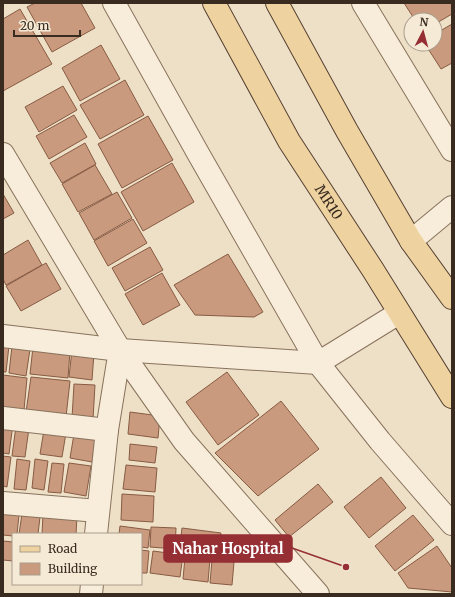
<svg xmlns="http://www.w3.org/2000/svg" width="455" height="597" viewBox="0 0 455 597" font-family="Merriweather,serif">
<style>
.building{fill:#ca9a7e;stroke:#875b43}
.lines{fill:none;stroke-linecap:round;stroke-linejoin:round}
.street-casing{stroke:#88725d;stroke-width:24}
.primary-casing{stroke:#564031;stroke-width:24}
.street{stroke:#f8edda;stroke-width:22}
.primary{stroke:#eed2a0;stroke-width:22}
.labels{text-anchor:middle;dominant-baseline:central;stroke-width:3;stroke-linejoin:round;paint-order:stroke}
.street-label{font-size:14px;fill:#392b20;stroke:#f5ead6}
.leader{fill:none;stroke:#952f34;stroke-width:1.5}
.callout-dot{fill:#952f34;stroke:#f5ead6;stroke-width:1.5}
.callout{fill:#952f34;stroke:#952f34;stroke-width:1.5}
.callout-label{font-size:15px;text-anchor:middle;font-weight:bold;fill:#fff}
</style>
<rect width="100%" height="100%" fill="#ede0c7"/>
<!-- building -->
<g class="building">
<polygon points="35,3 81,3 95,28 52,52 27,7"/>
<polygon points="404,3 452,3 452,14 435,24 435,20 415,20"/>
<polygon points="20,9 52,64 3,91 3,19"/>
<polygon points="452,24 452,63 441,69 425,44 435,44 435,34"/>
<polygon points="101,45 120,79 80,101 62,68"/>
<polygon points="125,80 144,115 100,139 80,105"/>
<polygon points="63,86 77,110 39,132 25,107"/>
<polygon points="74,115 87,137 49,159 36,136"/>
<polygon points="148,116 173,160 122,188 98,144"/>
<polygon points="85,143 96,164 62,183 50,163"/>
<polygon points="172,163 194,202 143,231 121,192"/>
<polygon points="95,165 112,194 78,212 62,184"/>
<polygon points="117,192 132,218 94,240 79,213"/>
<polygon points="3,194 14,213 3,219"/>
<polygon points="133,219 147,243 108,266 94,241"/>
<polygon points="28,240 42,265 6,285 3,279 3,255"/>
<polygon points="150,247 163,270 125,291 112,268"/>
<polygon points="228,254 263,312 254,317 195,315 174,285"/>
<polygon points="46,263 61,289 21,311 6,286"/>
<polygon points="162,273 180,305 143,325 125,294"/>
<polygon points="3,345 9,346 6,372 3,372"/>
<polygon points="12,346 30,349 26,376 9,373"/>
<polygon points="33,347 70,351 68,378 30,374"/>
<polygon points="72,350 94,353 92,380 69,377"/>
<polygon points="227,372 259,415 218,445 186,402"/>
<polygon points="3,375 27,378 24,410 3,407"/>
<polygon points="31,377 70,381 66,417 26,412"/>
<polygon points="74,384 95,385 93,419 72,418"/>
<polygon points="281,401 319,449 258,496 215,453"/>
<polygon points="130,412 160,416 158,438 128,434"/>
<polygon points="3,423 13,424 9,454 3,453"/>
<polygon points="45,424 67,427 62,457 40,454"/>
<polygon points="16,426 29,428 25,457 12,456"/>
<polygon points="75,428 97,432 92,462 70,458"/>
<polygon points="130,444 157,447 155,463 129,460"/>
<polygon points="3,456 11,457 7,487 3,486"/>
<polygon points="17,459 30,461 26,490 14,489"/>
<polygon points="35,459 48,461 44,490 32,488"/>
<polygon points="52,463 64,464 61,493 48,492"/>
<polygon points="69,463 91,466 86,496 64,492"/>
<polygon points="126,465 157,468 155,492 123,489"/>
<polygon points="381,477 406,508 369,538 344,507"/>
<polygon points="318,484 333,502 289,537 275,520"/>
<polygon points="122,494 154,496 153,522 121,520"/>
<polygon points="3,504 20,506 17,534 13,534 13,536 3,535"/>
<polygon points="23,507 41,509 38,534 19,534"/>
<polygon points="43,515 77,516 76,534 42,534"/>
<polygon points="413,515 434,540 395,571 375,546"/>
<polygon points="120,526 150,530 148,548 141,547 141,534 119,534"/>
<polygon points="151,527 176,528 175,549 150,547"/>
<polygon points="182,528 221,533 217,558 179,553"/>
<polygon points="3,541 13,542 13,561 3,560"/>
<polygon points="437,546 452,568 452,592 408,588 398,573"/>
<polygon points="141,550 149,551 147,573 141,573"/>
<polygon points="153,551 183,555 180,577 150,573"/>
<polygon points="185,557 210,559 208,582 183,579"/>
<polygon points="212,560 234,562 232,585 210,583"/>
</g>
<g class="lines">
<defs>
<g id="street">
<polyline points="114,3 199,155 318,363 380,441 452,524"/>
<polyline points="363,3 452,150"/>
<polyline points="3,154 120,350 184,441 318,594"/>
<polyline points="411,241 452,207"/>
<polyline points="3,336 120,350 318,363 399,313"/>
<polyline points="3,418 107,430"/>
<polyline points="3,503 98,511"/>
<polyline points="96,534 107,430 120,350"/>
<polyline points="91,594 92,584"/>
</g>
<g id="primary">
<path id="s1" d="M 214,3 L 289,141 L 373,270 L 452,397"/>
<polyline points="277,3 347,131 411,241 452,298"/>
</g>
</defs>
<!-- street casing -->
<use href="#street" class="street-casing"/>
<!-- primary casing -->
<use href="#primary" class="primary-casing"/>
<!-- street -->
<use href="#street" class="street"/>
<!-- primary -->
<use href="#primary" class="primary"/>
</g>
<g class="labels">
<!-- street labels -->
<g class="street-label">
<text stroke="none"><textPath href="#s1" startOffset="230">MR10</textPath></text>
</g>
</g>
<!-- callouts -->
<path class="leader" d="M346 567L292 548"/>
<circle class="callout-dot" cx="346" cy="567" r="4"/>
<rect class="callout" x="164" y="535" width="128" height="27" rx="4"/>
<g class="callout-label">
<text x="228" y="554">Nahar Hospital</text>
</g>
<!-- border -->
<rect width="455" height="597" fill="none" stroke="#392b20" stroke-width="8"/>
<!-- legend -->
<rect x="12" y="533" width="130" height="52" fill="#f5ead6" stroke="#aa9e8d"/>
<rect x="20" y="546" width="20" height="6" fill="#eed2a0" stroke="#aa9e8d"/>
<text x="48" y="553" font-size="12" fill="#392b20">Road</text>
<rect x="20" y="563" width="20" height="12" fill="#ca9a7e" stroke="#aa9e8d"/>
<text x="48" y="573" font-size="12" fill="#392b20">Building</text>
<!-- north arrow -->
<g transform="translate(423 32) rotate(6)"><circle r="19" fill="#f5ead6" stroke="#aa9e8d"/>
<path d="M0-3L7 15L0 10L-7 15Z" fill="#952f34"/>
<text y="-6" font-size="11" font-weight="bold" text-anchor="middle" fill="#392b20">N</text>
</g>
<!-- scale -->
<path d="M14 30v6h66v-6" fill="none" stroke="#392b20" stroke-width="2"/>
<text x="20" y="30" font-size="12" fill="#392b20" stroke="#f5ead6" stroke-width="3" paint-order="stroke">20 m</text>
</svg>
